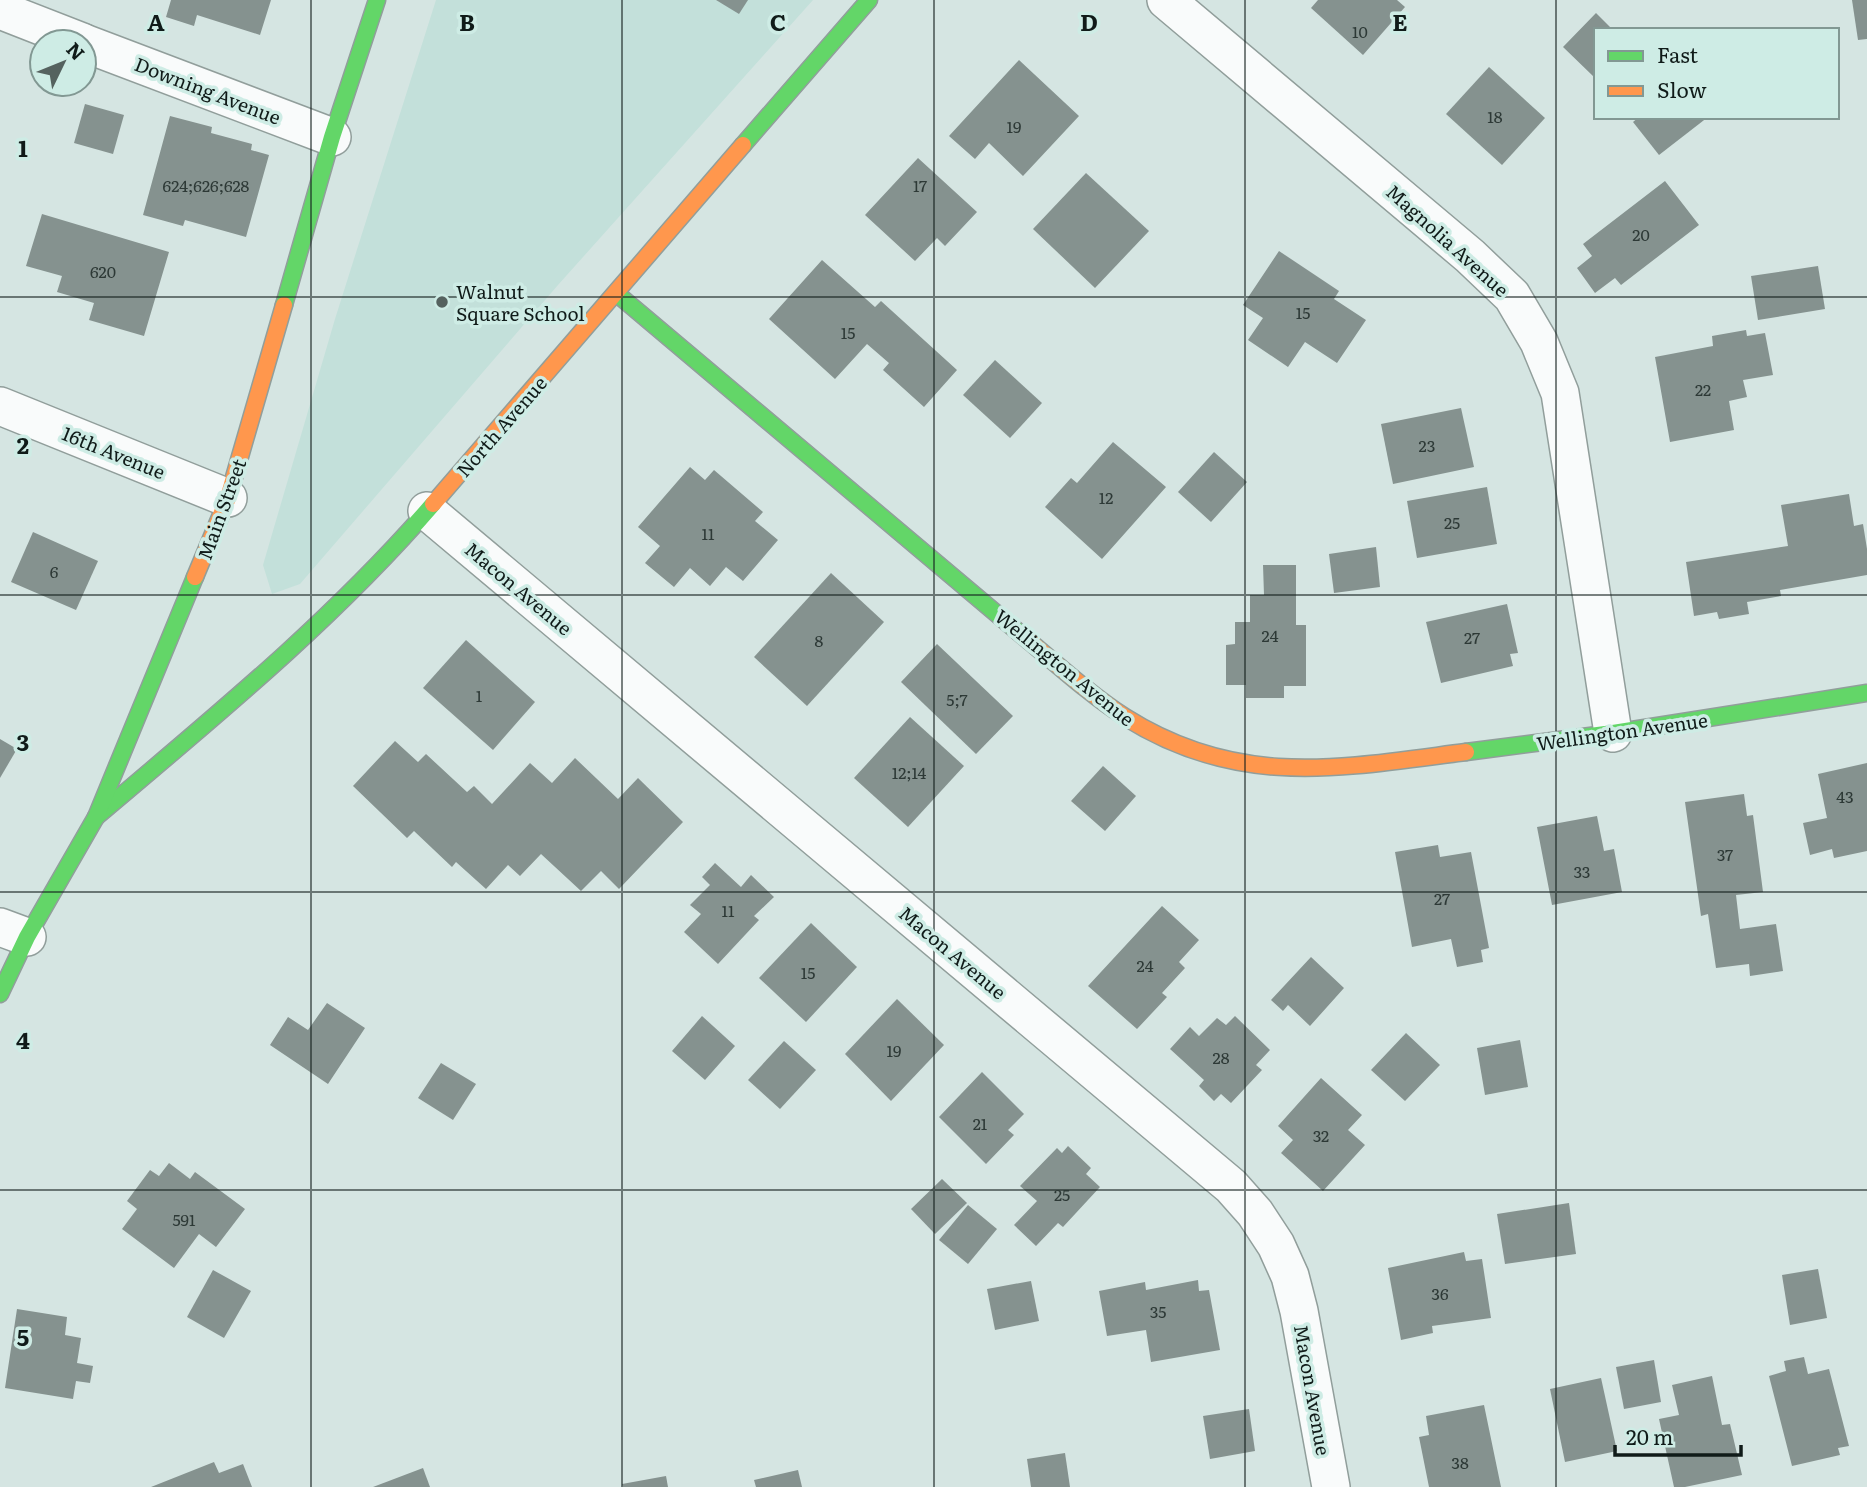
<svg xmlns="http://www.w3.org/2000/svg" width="1867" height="1487" viewBox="0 0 1867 1487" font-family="Literata,serif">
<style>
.built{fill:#c3e0da}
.building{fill:#85928f}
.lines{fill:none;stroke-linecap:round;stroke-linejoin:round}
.street-casing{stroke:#919e9b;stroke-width:40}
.fast-casing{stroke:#919e9b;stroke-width:19}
.slow-casing{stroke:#919e9b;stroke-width:19}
.street{stroke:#f9fbfb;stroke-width:37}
.fast{stroke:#63d668;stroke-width:16}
.slow{stroke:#ff974d;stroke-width:16}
.grid{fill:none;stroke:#101b19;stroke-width:2;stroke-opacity:0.55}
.poi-dot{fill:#55625f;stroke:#ceece5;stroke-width:2.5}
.labels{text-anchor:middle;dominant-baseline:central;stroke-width:7;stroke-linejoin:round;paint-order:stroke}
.number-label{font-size:16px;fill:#2d3936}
.street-label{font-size:19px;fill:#101b19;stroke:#ceece5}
.poi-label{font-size:19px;fill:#101b19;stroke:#ceece5;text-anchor:start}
.grid-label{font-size:23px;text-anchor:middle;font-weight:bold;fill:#101b19;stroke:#ceece5;stroke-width:7;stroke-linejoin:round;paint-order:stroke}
</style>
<rect width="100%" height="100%" fill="#d5e5e2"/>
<!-- built -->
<polygon class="built" points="436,0 813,0 558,285 300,584 272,594 263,565 335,319"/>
<!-- building -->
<g class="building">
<polygon points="171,0 271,0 260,35 197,15 194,26 166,17"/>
<polygon points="716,0 748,0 739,14"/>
<polygon points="1318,0 1397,0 1405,7 1363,55 1311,8"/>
<polygon points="1852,0 1867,0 1867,39 1858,40"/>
<polygon points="1596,13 1613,30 1596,30 1596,73 1593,76 1563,47"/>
<polygon points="1019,60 1079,116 1023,176 989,143 975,159 949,136"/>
<polygon points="1489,67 1545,118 1502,165 1446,114"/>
<polygon points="85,104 124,115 113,154 74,143"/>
<polygon points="170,116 212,127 211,133 252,144 251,150 269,155 246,237 185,220 183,226 143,215"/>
<polygon points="1639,117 1708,117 1659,155 1633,122"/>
<polygon points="918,158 977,212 945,246 937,238 915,261 865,215"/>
<polygon points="1086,173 1149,231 1095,288 1033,229"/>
<polygon points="1665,181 1699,225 1621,285 1615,278 1595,293 1577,268 1592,256 1583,244"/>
<polygon points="42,214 169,252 144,336 89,320 94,303 57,292 62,276 26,266"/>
<polygon points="1279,251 1339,291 1334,299 1366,320 1337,363 1305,342 1288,367 1248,340 1263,318 1243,305"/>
<polygon points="822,260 875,307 881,301 957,370 924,407 883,370 889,363 867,344 835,379 769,319"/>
<polygon points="1818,266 1825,309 1758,320 1751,276"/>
<polygon points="1746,330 1747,336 1765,333 1773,375 1743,380 1747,397 1729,401 1734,430 1670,442 1655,357 1713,346 1712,336"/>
<polygon points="995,360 1042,403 1010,438 963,395"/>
<polygon points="1461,408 1474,467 1393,484 1381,424"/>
<polygon points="1113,442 1166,487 1102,559 1045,507 1071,478 1077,483"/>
<polygon points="1214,452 1247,482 1211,522 1178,492"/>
<polygon points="690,467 705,480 714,470 763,512 755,521 778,540 743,581 726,567 710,586 690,568 674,587 645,563 660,546 638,527"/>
<polygon points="1487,487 1497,544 1417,558 1407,501"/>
<polygon points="1849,494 1854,526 1863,524 1867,549 1867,575 1780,590 1781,596 1747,602 1749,614 1719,619 1717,612 1694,616 1686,562 1788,546 1781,505"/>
<polygon points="33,532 98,561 76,610 11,582"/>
<polygon points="1376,547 1380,587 1334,593 1329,554"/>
<polygon points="1263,565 1296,565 1296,625 1306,625 1306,686 1284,686 1284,698 1246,698 1246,685 1226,685 1226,645 1235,644 1235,622 1250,622 1250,595 1264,595"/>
<polygon points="831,573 884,622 807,706 754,657"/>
<polygon points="1507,604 1518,653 1510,654 1513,666 1441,683 1426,622"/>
<polygon points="466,640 535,702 493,750 423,688"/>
<polygon points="937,644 1013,716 976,754 901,682"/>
<polygon points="910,717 964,766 908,827 854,778"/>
<polygon points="0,739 17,749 0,778"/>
<polygon points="395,741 418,762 426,754 467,792 474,786 492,804 530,763 552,783 575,758 618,799 638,778 683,822 619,889 601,871 581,891 541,854 520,876 508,865 486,889 456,862 452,867 414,831 407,838 353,786"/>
<polygon points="1867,763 1867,851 1834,858 1832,849 1810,855 1803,823 1827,818 1818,774"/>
<polygon points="1103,766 1136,796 1105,831 1071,801"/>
<polygon points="1744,794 1747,816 1753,815 1763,892 1736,895 1740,929 1776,924 1783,971 1750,976 1749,964 1716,968 1708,914 1701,916 1685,802"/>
<polygon points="1597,816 1604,851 1614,849 1622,892 1552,905 1537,827"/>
<polygon points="1438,845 1440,857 1471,852 1489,948 1481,950 1483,962 1457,967 1451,939 1412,947 1395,852"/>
<polygon points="715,863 741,887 751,875 774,897 754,916 759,920 718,964 684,932 701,914 690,905 710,885 702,877"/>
<polygon points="1162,906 1199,940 1179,962 1185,968 1162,993 1167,997 1137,1029 1088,986"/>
<polygon points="811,923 857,967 806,1022 759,978"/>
<polygon points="1311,957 1344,988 1310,1026 1288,1005 1283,1011 1271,1000"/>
<polygon points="897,999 944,1045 891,1101 845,1054"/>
<polygon points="327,1003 365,1028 328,1084 270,1045 288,1017 308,1030"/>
<polygon points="702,1016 735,1046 705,1080 672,1051"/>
<polygon points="1235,1016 1270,1050 1256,1065 1262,1070 1231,1103 1221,1094 1214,1101 1199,1086 1204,1080 1170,1049 1190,1027 1199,1036 1217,1018 1226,1025"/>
<polygon points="1406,1033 1440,1065 1405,1101 1371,1070"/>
<polygon points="1520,1040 1528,1087 1485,1095 1477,1048"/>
<polygon points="784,1041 816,1070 780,1109 748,1080"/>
<polygon points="441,1063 476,1084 453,1120 418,1098"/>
<polygon points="982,1072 1024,1114 1008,1130 1014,1135 986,1164 939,1117"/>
<polygon points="1321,1078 1362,1115 1348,1130 1365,1145 1323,1191 1281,1153 1293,1140 1278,1126"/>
<polygon points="1068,1146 1091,1168 1086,1174 1100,1187 1063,1227 1058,1223 1036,1246 1014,1225 1037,1201 1020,1186 1057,1148 1062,1153"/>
<polygon points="169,1163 190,1179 195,1172 245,1209 216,1247 199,1234 174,1268 122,1229 137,1209 127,1201 150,1170 159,1176"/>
<polygon points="942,1179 967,1203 935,1234 911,1209"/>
<polygon points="1569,1203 1576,1254 1505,1264 1497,1214"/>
<polygon points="968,1205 997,1229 968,1264 939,1240"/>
<polygon points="1464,1252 1466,1261 1482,1259 1491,1318 1432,1326 1433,1333 1401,1340 1388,1268"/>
<polygon points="1818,1269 1827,1318 1790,1325 1782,1275"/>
<polygon points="213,1270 251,1291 224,1338 187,1317"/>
<polygon points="1198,1280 1199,1291 1209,1290 1220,1350 1151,1362 1146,1330 1107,1336 1099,1291 1145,1282 1146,1290"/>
<polygon points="1031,1281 1039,1321 995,1330 987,1289"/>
<polygon points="17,1309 67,1317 65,1335 81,1338 77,1363 93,1366 90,1383 76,1381 73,1399 5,1388"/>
<polygon points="1804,1357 1808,1374 1829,1369 1849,1446 1838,1448 1840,1455 1792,1466 1769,1376 1786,1371 1784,1361"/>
<polygon points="1654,1360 1661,1402 1624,1409 1616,1367"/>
<polygon points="1712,1376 1722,1425 1730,1424 1742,1475 1685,1487 1674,1487 1659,1419 1679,1415 1672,1385"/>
<polygon points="1601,1378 1617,1451 1565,1462 1550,1389"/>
<polygon points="1484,1405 1501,1487 1429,1487 1419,1437 1429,1435 1426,1416"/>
<polygon points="1249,1409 1255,1451 1210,1459 1203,1416"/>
<polygon points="1065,1453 1070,1487 1031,1487 1027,1459"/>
<polygon points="214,1462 219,1473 243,1464 252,1487 151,1487"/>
<polygon points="423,1468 430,1487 373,1487"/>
<polygon points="798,1470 802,1487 756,1487 754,1480"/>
<polygon points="666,1476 668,1487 623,1487 622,1484"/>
</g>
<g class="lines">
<defs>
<g id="street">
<polyline points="1166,0 1470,256 1512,296 1539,342 1560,393 1613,733"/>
<polyline points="0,10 82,42"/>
<polyline points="84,43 332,137"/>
<polyline points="0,406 228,498"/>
<polyline points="427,511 1231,1186 1255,1213 1276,1245 1290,1276 1299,1311 1331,1487"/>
<polyline points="0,927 27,937"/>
</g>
<g id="fast">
<polyline points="743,145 869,0"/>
<polyline points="616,293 1029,641"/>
<polyline points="284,305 332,137 377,0"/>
<polyline points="1466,752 1613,733 1867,693"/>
<path d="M 96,817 C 213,718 333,620 433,504"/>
<polyline points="0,994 27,937 96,817 195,577"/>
</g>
<g id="slow">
<polyline points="433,504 743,145"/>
<polyline points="195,577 228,498 284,305"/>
<path d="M 1029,641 C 1060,667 1091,695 1125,717 C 1239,789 1341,768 1466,752"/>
</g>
</defs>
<!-- street casing -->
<use href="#street" class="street-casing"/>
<!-- fast casing -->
<use href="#fast" class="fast-casing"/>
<!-- slow casing -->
<use href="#slow" class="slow-casing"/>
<!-- street -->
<use href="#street" class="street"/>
<!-- fast -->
<use href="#fast" class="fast"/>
<!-- slow -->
<use href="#slow" class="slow"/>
</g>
<!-- grid -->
<path class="grid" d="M 311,0 L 311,1487M 622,0 L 622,1487M 934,0 L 934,1487M 1245,0 L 1245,1487M 1556,0 L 1556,1487M 0,297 L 1867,297M 0,595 L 1867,595M 0,892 L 1867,892M 0,1190 L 1867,1190"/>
<!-- markers -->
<circle class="poi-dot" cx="442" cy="302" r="7"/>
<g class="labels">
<!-- number labels -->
<g class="number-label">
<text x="1360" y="31">10</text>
<text x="1495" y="116">18</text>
<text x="1014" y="126">19</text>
<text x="206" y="185">624;626;628</text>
<text x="920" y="185">17</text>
<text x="1641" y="234">20</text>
<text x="103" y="271">620</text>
<text x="1303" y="312">15</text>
<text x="848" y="332">15</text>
<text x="1703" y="389">22</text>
<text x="1427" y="445">23</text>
<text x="1106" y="497">12</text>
<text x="1452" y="522">25</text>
<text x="708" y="533">11</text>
<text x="54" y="571">6</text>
<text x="1270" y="635">24</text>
<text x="1472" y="637">27</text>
<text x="819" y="640">8</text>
<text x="479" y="695">1</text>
<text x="957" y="699">5;7</text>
<text x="909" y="772">12;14</text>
<text x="1845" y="796">43</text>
<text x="1725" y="854">37</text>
<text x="1582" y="871">33</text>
<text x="1442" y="898">27</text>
<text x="728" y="910">11</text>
<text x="1145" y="965">24</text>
<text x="808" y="972">15</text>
<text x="894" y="1050">19</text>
<text x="1221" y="1057">28</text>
<text x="980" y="1123">21</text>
<text x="1321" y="1135">32</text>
<text x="1062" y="1194">25</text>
<text x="184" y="1219">591</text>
<text x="1440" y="1293">36</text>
<text x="1158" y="1311">35</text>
<text x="1460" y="1462">38</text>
</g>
<!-- street labels -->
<g class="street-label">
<text transform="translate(208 90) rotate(21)">Downing Avenue</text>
<text transform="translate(1448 240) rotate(42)">Magnolia Avenue</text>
<text transform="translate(501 426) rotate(-49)">North Avenue</text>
<text transform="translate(114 452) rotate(22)">16th Avenue</text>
<text transform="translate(221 509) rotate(-70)">Main Street</text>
<text transform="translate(519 588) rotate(40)">Macon Avenue</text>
<text transform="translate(1065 667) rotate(39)">Wellington Avenue</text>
<text transform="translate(1622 731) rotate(-8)">Wellington Avenue</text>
<text transform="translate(953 952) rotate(40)">Macon Avenue</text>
<text transform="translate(1313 1390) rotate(80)">Macon Avenue</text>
</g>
<!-- poi labels -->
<g class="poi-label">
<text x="456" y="291">Walnut<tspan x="456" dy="22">Square School</tspan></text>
</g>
</g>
<g class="grid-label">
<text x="156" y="31">A</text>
<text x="467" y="31">B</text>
<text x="778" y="31">C</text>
<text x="1089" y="31">D</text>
<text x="1400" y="31">E</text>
<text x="23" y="157">1</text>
<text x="23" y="454">2</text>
<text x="23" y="751">3</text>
<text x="23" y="1049">4</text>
<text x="23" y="1346">5</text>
</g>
<!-- legend -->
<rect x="1594" y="28" width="245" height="91" fill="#ceece5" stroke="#829893" stroke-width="2"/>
<rect x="1608" y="51" width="35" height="10" fill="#63d668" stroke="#829893" stroke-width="2"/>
<text x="1657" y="63" font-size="21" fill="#101b19">Fast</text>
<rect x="1608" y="86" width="35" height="10" fill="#ff974d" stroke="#829893" stroke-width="2"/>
<text x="1657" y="98" font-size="21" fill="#101b19">Slow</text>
<!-- north arrow -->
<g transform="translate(63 63) rotate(47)"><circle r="33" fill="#ceece5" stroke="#829893" stroke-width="2"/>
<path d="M0-5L12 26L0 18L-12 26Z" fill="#55625f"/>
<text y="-10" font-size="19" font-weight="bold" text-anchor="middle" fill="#101b19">N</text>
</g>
<!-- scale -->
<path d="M1615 1445v10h126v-10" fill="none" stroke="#101b19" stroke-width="3.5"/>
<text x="1626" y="1445" font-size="21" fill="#101b19" stroke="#ceece5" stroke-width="5" paint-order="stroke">20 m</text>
</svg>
